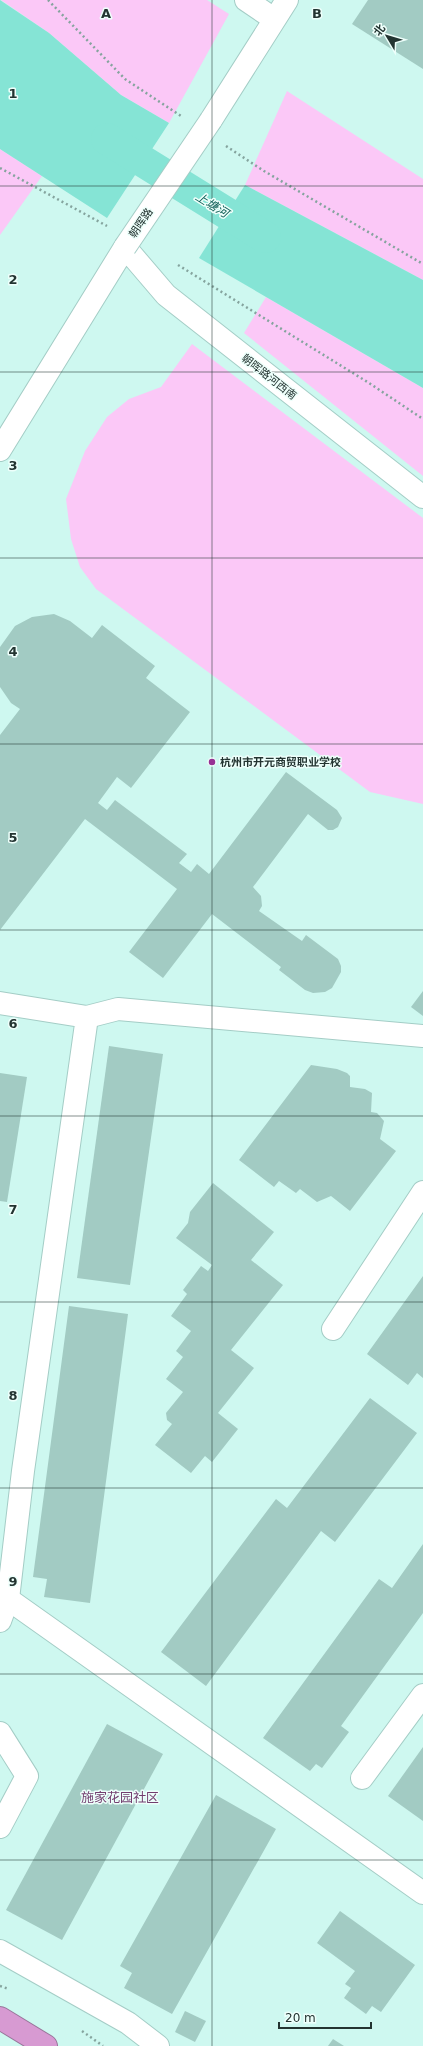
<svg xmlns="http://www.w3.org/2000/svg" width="423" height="2046" viewBox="0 0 423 2046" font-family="'DejaVu Sans','Noto Sans SC',sans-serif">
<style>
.green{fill:#fbc8f7}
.water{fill:#85e4d5}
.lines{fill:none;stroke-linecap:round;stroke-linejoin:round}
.canal{stroke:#85e4d5;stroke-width:32}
.building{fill:#a2cbc3}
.minor-casing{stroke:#a4cdc6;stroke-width:24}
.highway-casing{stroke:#98769a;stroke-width:24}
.path{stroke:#85a49e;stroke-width:2.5;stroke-dasharray:2 3;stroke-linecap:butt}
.minor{stroke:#fff;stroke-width:22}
.highway{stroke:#d79ad2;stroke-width:22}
.minor-bridge-casing{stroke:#a4cdc6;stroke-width:24;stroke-linecap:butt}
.minor-bridge{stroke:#fff;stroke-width:22}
.grid{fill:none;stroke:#233431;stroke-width:1;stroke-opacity:0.55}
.poi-dot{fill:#973094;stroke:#eefffb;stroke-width:1.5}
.labels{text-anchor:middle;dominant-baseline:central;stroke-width:3;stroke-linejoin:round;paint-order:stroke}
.street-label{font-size:11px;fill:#233431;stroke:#eefffb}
.poi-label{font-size:11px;font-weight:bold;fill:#233431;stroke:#eefffb;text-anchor:start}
.water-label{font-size:12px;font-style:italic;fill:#0d5e55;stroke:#eefffb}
.quarter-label{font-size:13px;fill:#723e6f;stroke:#eefffb}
.grid-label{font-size:13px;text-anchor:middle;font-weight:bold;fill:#233431;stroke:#eefffb;stroke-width:3;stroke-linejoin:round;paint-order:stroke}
</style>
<rect width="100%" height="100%" fill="#cef8f0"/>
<!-- green -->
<g class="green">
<polygon points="1,0 207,0 229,14 169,123 121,95 49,33"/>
<polygon points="287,91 423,179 423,280 245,185"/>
<polygon points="0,149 42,176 0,235"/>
<polygon points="266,297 423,388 423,476 244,333"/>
<polygon points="192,344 423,518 423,804 370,792 96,589 80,567 71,539 66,499 85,451 107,417 129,399 161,387"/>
</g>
<!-- water -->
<g class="water">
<polygon points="0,0 49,33 121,95 169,123 107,218 0,149"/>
<polygon points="245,185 423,280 423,388 199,258"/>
</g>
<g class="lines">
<!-- canal -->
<polyline class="canal" points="107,139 265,237"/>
</g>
<!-- building -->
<g class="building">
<polygon points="368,0 423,0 423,69 352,24"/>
<polygon points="54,614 70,621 92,638 102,625 155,666 146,678 190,712 131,788 117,777 98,803 107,810 115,800 187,854 179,863 191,872 197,864 209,874 286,772 337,810 342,818 338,827 333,830 328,830 308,814 253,887 261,896 262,906 259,911 302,941 306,935 338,959 341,966 341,972 332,988 325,992 313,993 305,990 279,970 281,967 212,914 163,978 129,952 177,889 85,819 0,930 0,735 20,709 11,703 0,687 0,647 15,626 32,617"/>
<polygon points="423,991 423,1016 411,1007"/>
<polygon points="109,1046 163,1054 130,1285 77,1278"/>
<polygon points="311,1065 337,1069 347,1073 350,1076 350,1087 365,1089 372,1093 371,1112 377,1113 384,1121 380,1139 396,1151 350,1211 331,1196 317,1202 300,1189 296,1193 279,1181 274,1187 239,1160"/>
<polygon points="0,1073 27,1077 7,1202 0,1201"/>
<polygon points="213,1183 274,1232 251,1260 283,1285 231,1350 254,1368 218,1413 238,1429 212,1462 205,1456 191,1473 155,1445 172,1424 167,1420 166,1413 183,1392 166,1379 183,1357 176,1351 191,1331 171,1316 187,1294 183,1290 201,1266 208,1271 212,1265 176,1238 188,1223 190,1212"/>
<polygon points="423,1276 423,1378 417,1373 408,1385 367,1354"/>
<polygon points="69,1306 128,1314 90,1603 44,1597 47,1579 33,1577"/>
<polygon points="370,1398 417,1433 335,1542 321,1531 206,1686 161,1652 276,1499 287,1508"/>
<polygon points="423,1544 423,1613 341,1726 349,1732 322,1768 316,1764 310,1771 263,1738 379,1579 392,1588"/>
<polygon points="107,1724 163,1754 62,1940 6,1910"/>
<polygon points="423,1747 423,1821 388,1796"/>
<polygon points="216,1795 276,1829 172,2014 124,1988 132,1973 120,1966"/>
<polygon points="340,1911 415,1965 381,2012 372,2006 366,2014 344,1998 351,1988 345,1984 355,1971 317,1943"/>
<polygon points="185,2011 206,2021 195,2042 175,2032"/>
<polygon points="333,2039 344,2046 328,2046"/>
</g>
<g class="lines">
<defs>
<g id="minor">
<polyline points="246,0 274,19"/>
<polyline points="211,120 287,0"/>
<polyline points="0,450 125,247 166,295 423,497"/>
<polyline points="0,1003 87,1017 23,1471 8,1599 0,1621"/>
<polyline points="87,1017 118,1009 423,1036"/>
<polyline points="333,1329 423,1192"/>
<polyline points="8,1599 423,1893"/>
<polyline points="0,1733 27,1776 0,1827"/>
<polyline points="362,1778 423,1695"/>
<polyline points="0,1951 128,2023 158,2046"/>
</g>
<polyline id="highway" points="0,2018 46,2046"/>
</defs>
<!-- minor casing -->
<use href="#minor" class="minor-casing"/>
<!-- highway casing -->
<use href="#highway" class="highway-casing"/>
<!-- path -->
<g class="path">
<polyline points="48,0 125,79 181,116"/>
<polyline points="226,146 264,171 423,264"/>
<polyline points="0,168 107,226"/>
<polyline points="178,265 369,383 423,419"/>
<polyline points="0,1986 9,1989"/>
<polyline points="82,2031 103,2046"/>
</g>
<!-- minor -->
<use href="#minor" class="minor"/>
<!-- highway -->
<use href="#highway" class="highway"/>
<defs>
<polyline id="minor-bridge" points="125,247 211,120"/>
</defs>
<!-- minor-bridge casing -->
<use href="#minor-bridge" class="minor-bridge-casing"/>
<!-- minor-bridge -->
<use href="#minor-bridge" class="minor-bridge"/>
</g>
<!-- grid -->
<path class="grid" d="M 212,0 L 212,2046M 0,186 L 423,186M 0,372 L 423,372M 0,558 L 423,558M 0,744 L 423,744M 0,930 L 423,930M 0,1116 L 423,1116M 0,1302 L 423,1302M 0,1488 L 423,1488M 0,1674 L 423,1674M 0,1860 L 423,1860"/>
<!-- markers -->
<circle class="poi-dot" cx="212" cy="762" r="4"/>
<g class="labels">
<!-- street labels -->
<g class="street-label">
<text transform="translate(141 223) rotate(-56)">朝晖路</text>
<text transform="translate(269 377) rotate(38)">朝晖路河西南</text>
</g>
<!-- poi labels -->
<g class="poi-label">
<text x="220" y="762">杭州市开元商贸职业学校</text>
</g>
<!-- water labels -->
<g class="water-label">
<text transform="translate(212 205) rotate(32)">上塘河</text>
</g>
<!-- quarter labels -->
<g class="quarter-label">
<text x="120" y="1797">施家花园社区</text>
</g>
</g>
<g class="grid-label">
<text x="106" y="18">A</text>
<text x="317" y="18">B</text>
<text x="13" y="98">1</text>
<text x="13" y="284">2</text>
<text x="13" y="470">3</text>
<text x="13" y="656">4</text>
<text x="13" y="842">5</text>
<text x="13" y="1028">6</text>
<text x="13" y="1214">7</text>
<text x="13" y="1400">8</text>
<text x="13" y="1586">9</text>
</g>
<!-- north arrow -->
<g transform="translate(387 36) rotate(308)" stroke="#eefffb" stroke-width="3" paint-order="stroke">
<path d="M0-3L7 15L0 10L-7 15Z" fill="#233431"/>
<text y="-6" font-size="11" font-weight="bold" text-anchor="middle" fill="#233431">北</text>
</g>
<!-- scale -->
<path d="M279 2022v6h92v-6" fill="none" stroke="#233431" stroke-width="2"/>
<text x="285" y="2022" font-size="12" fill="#233431" stroke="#eefffb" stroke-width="3" paint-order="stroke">20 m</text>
</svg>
